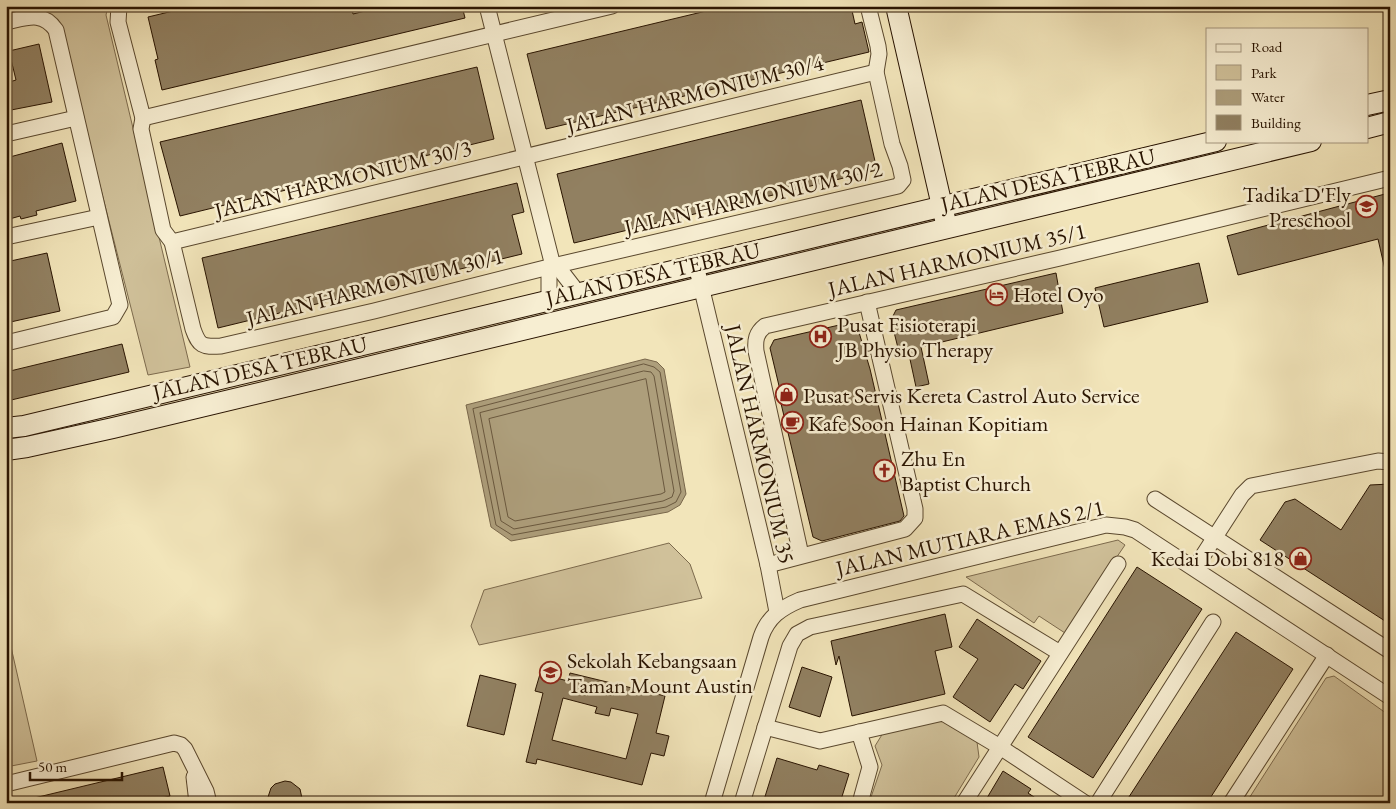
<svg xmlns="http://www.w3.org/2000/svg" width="1396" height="809" viewBox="0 0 1396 809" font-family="'EB Garamond',serif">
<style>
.green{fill:#d0c19a;stroke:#7c6a4d}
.water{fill:#ad9e7b;stroke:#78664a}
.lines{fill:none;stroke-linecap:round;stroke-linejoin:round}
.shore{stroke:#6a583e;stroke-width:1}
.building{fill:#918061;stroke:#281300;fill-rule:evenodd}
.street-casing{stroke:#5a482e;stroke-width:17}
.secondary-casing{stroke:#281300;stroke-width:22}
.street{stroke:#f7eed2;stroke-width:15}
.secondary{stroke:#f7eed2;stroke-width:20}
.labels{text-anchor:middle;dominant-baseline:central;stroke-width:5;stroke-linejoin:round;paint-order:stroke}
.street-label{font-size:22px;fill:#281300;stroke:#f7eed2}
.poi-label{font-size:22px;fill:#281300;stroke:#f7eed2;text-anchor:start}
</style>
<rect width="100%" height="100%" fill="#f2e5ba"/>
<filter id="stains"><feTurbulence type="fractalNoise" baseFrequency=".004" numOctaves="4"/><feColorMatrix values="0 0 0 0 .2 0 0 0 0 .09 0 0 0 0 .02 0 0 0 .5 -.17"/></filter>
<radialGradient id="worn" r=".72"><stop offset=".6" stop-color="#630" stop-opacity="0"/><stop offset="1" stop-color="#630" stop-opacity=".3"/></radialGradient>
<!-- green -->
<g class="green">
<path d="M 6,6 L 108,6 L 106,15 L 190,367 L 148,375 L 58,20 C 37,3 31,10 6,16 Z"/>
<polygon points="1118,540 1125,545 1065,633 1039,616 1034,623 966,577"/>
<polygon points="669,543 690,564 702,598 479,645 471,626 484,590"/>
<polygon points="6,625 37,761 6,767"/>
<polygon points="1334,676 1390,716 1390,795 1385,803 1246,803 1326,678"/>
<polygon points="940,720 977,742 979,757 951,803 869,803 882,765 875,746 883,733"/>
</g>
<!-- water -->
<polygon class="water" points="645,359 657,362 664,369 686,494 680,505 668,512 511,541 491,527 466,405"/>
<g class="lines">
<!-- shore -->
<g class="shore">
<polygon points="644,364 654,367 660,372 681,492 676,502 666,507 512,535 496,525 473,409"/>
<polygon points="644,371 651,372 654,376 674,491 672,497 663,501 514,529 501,521 480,413"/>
<polygon points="646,379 665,492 661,494 515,521 508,517 489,419"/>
</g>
</g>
<!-- building -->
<g class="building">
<polygon points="194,6 352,6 353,14 385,6 462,6 465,18 162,90 155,60 158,59 148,17"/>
<polygon points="727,6 851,6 855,24 862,22 869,52 546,129 527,54"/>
<polygon points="39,44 52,102 6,111 6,83 16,80 9,51"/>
<polygon points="477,67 494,139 180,216 160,142"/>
<polygon points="861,100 877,170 574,243 557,174"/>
<polygon points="62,143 76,201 36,211 37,215 21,219 20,216 6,220 6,158"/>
<polygon points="517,183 524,212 512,215 522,254 218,328 202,258"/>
<polygon points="1385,194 1390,198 1390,273 1386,274 1378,239 1238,275 1227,236"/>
<polygon points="47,253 60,311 6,323 6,262"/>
<polygon points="1199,263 1208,302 1104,327 1095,288"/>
<polygon points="1056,273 1063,313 921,347 929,384 916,387 908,350 899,352 891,320 896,310"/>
<polygon points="848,323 858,329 870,369 904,516 900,521 822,541 813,537 778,391 780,390 770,348 774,340"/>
<polygon points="122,344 129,372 7,401 6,372"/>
<polygon points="1390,484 1390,613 1385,621 1260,540 1285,502 1295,499 1341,530 1370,485"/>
<polygon points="1137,567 1202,609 1093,778 1028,737"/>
<polygon points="945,614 952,647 935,651 945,694 852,716 839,656 836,665 831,641"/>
<polygon points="977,619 1041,661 1023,689 1015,684 990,722 953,697 978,659 959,647"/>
<polygon points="1236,632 1293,669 1225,775 1207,803 1125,803"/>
<polygon points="802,667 832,677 820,717 789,707"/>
<path d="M 570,673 L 665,696 L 656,733 L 669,736 L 664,756 L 651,753 L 642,785 L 537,759 L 536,764 L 526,762 L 543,693 L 535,691 L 540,674 L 568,681 ZM 563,698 L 597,707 L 595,713 L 609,716 L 611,708 L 638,714 L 626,759 L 552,740 Z"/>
<polygon points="480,675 516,684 504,735 467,726"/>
<polygon points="777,758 817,770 819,765 849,774 840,803 763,803"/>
<polygon points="163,767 170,796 142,803 30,803 30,799"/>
<polygon points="1003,771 1031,789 1028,793 1043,803 984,803"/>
<polygon points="285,781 291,782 300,789 303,803 266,803 271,788 275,784"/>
</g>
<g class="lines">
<defs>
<g id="street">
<path d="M 119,6 L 118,22 L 143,118 L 141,129 L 163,230 L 172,242 L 193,329 C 199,346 202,347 221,346 L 374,311 L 553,266 L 898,186 L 903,180 L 900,166 L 892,144 L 876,72 L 879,54 L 878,46 L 868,6"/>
<polyline points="487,6 553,266 549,274 549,301"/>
<path d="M 6,22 C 26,18 42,10 56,30 L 120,305 L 113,317 L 6,343"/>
<polyline points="143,118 612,6"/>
<polyline points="6,134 76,118"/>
<polyline points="6,237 99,217"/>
<polyline points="172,242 876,72"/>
<polyline points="696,265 768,565 777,612"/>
<polyline points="553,266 561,271 578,293"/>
<polyline points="1155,499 1390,651"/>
<path d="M 801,555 L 756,351 C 755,340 756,333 765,326 L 1060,258 L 1390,178"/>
<polyline points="768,565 905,529 915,518 915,509 867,302"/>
<polyline points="1195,568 1242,495 1251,486 1378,461 1390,462"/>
<polyline points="765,727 820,741 943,713 1000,747 1085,803"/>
<polyline points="859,732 870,767 860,803"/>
<polyline points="194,777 197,803"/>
<polyline points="6,784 174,743 181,745 185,749 206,791 209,803"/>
<path d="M 712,803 L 761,637 C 768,617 781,608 800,600 L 1106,525 L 1125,527 L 1135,530 L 1390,697"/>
<polyline points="742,803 790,646 797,634 810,627 963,594 1060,653"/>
<polyline points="964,803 1118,564"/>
<polyline points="1098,803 1213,622"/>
<polyline points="1231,803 1327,655"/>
</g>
<g id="secondary">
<polyline points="896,6 945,219"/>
<polyline points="1367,105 1390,100"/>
<polyline points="1367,128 1390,122"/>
<polyline points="6,428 24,426 1216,141"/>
<polyline points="6,450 27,447 113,428 1311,141"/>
</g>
</defs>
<!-- street casing -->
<use href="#street" class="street-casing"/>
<!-- secondary casing -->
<use href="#secondary" class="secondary-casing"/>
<!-- street -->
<use href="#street" class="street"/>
<!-- secondary -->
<use href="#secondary" class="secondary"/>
</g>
<!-- icons -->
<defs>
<symbol id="school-ring" viewBox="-11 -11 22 22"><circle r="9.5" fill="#f7eed2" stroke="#8f2418" stroke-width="1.5"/><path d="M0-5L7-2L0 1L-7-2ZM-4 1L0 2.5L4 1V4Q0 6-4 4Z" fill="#8f2418"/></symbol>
<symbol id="hotel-ring" viewBox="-11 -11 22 22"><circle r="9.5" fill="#f7eed2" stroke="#8f2418" stroke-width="1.5"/><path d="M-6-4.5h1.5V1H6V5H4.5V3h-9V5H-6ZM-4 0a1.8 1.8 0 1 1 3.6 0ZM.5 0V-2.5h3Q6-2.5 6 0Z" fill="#8f2418"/></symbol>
<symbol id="hospital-ring" viewBox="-11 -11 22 22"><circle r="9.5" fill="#f7eed2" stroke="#8f2418" stroke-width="1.5"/><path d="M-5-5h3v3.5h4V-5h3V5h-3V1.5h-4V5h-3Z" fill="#8f2418"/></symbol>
<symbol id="shop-ring" viewBox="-11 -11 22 22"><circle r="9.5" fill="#f7eed2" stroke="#8f2418" stroke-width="1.5"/><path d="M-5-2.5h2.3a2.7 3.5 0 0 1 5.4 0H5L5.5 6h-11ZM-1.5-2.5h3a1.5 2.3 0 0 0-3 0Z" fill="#8f2418"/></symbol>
<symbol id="cafe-ring" viewBox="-11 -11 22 22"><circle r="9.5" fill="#f7eed2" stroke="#8f2418" stroke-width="1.5"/><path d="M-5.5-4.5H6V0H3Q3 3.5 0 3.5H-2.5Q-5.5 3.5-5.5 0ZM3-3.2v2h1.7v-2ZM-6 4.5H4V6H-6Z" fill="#8f2418"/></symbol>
<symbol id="church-ring" viewBox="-11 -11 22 22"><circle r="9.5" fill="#f7eed2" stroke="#8f2418" stroke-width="1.5"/><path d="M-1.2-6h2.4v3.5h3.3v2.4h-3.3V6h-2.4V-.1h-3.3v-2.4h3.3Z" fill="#8f2418"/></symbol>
</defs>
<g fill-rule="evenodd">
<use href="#school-ring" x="1354" y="194" width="25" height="25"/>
<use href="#hotel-ring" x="984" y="282" width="25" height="25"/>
<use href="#hospital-ring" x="808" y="324" width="25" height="25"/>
<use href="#shop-ring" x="774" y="382" width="25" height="25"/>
<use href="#cafe-ring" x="780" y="410" width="25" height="25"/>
<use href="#church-ring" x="872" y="458" width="25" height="25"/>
<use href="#shop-ring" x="1288" y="546" width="25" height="25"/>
<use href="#school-ring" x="538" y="660" width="25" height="25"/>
</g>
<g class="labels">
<!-- street labels -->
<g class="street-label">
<text transform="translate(695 94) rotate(-14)">JALAN HARMONIUM 30/4</text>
<text transform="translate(343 179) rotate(-14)">JALAN HARMONIUM 30/3</text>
<text transform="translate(1048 180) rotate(-13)">JALAN DESA TEBRAU</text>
<text transform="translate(753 198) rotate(-13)">JALAN HARMONIUM 30/2</text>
<text transform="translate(957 260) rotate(-13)">JALAN HARMONIUM 35/1</text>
<text transform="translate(653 274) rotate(-13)">JALAN DESA TEBRAU</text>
<text transform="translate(375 287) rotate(-14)">JALAN HARMONIUM 30/1</text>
<text transform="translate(260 368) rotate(-13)">JALAN DESA TEBRAU</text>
<text transform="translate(760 444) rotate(77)">JALAN HARMONIUM 35</text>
<text transform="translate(970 538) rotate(-13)">JALAN MUTIARA EMAS 2/1</text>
</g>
<!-- poi labels -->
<g class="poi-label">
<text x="1351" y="194" text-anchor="end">Tadika D'Fly<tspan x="1351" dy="25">Preschool</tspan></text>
<text x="1013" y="294">Hotel Oyo</text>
<text x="837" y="324">Pusat Fisioterapi<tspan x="837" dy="25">JB Physio Therapy</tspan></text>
<text x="803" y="395">Pusat Servis Kereta Castrol Auto Service</text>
<text x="808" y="423">Kafe Soon Hainan Kopitiam</text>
<text x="901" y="458">Zhu En<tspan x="901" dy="25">Baptist Church</tspan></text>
<text x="1284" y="558" text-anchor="end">Kedai Dobi 818</text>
<text x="567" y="660">Sekolah Kebangsaan<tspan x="567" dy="25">Taman Mount Austin</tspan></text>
</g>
</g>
<!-- margin -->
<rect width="1396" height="809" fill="none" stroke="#f2e5ba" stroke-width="25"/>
<rect x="8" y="8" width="1381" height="794" fill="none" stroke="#281300" stroke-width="2.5"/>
<rect x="12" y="12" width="1371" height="784" fill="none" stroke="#281300"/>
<!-- legend -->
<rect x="1206" y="28" width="162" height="115" fill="#f7eed2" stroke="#a4967e"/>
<rect x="1216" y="44" width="25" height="8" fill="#f7eed2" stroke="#a4967e"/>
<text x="1251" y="52" font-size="15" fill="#281300">Road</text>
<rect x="1216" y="65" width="25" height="15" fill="#d0c19a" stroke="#a4967e"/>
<text x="1251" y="78" font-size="15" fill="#281300">Park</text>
<rect x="1216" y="90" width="25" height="15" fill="#ad9e7b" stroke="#a4967e"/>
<text x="1251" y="102" font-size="15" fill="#281300">Water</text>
<rect x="1216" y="115" width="25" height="15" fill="#918061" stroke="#a4967e"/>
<text x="1251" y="128" font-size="15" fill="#281300">Building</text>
<!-- scale -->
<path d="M30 772v8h92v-8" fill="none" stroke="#281300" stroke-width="2.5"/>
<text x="38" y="772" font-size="15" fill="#281300" stroke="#f7eed2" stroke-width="4" paint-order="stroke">50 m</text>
<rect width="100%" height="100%" filter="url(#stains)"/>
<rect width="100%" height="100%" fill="url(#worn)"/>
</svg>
